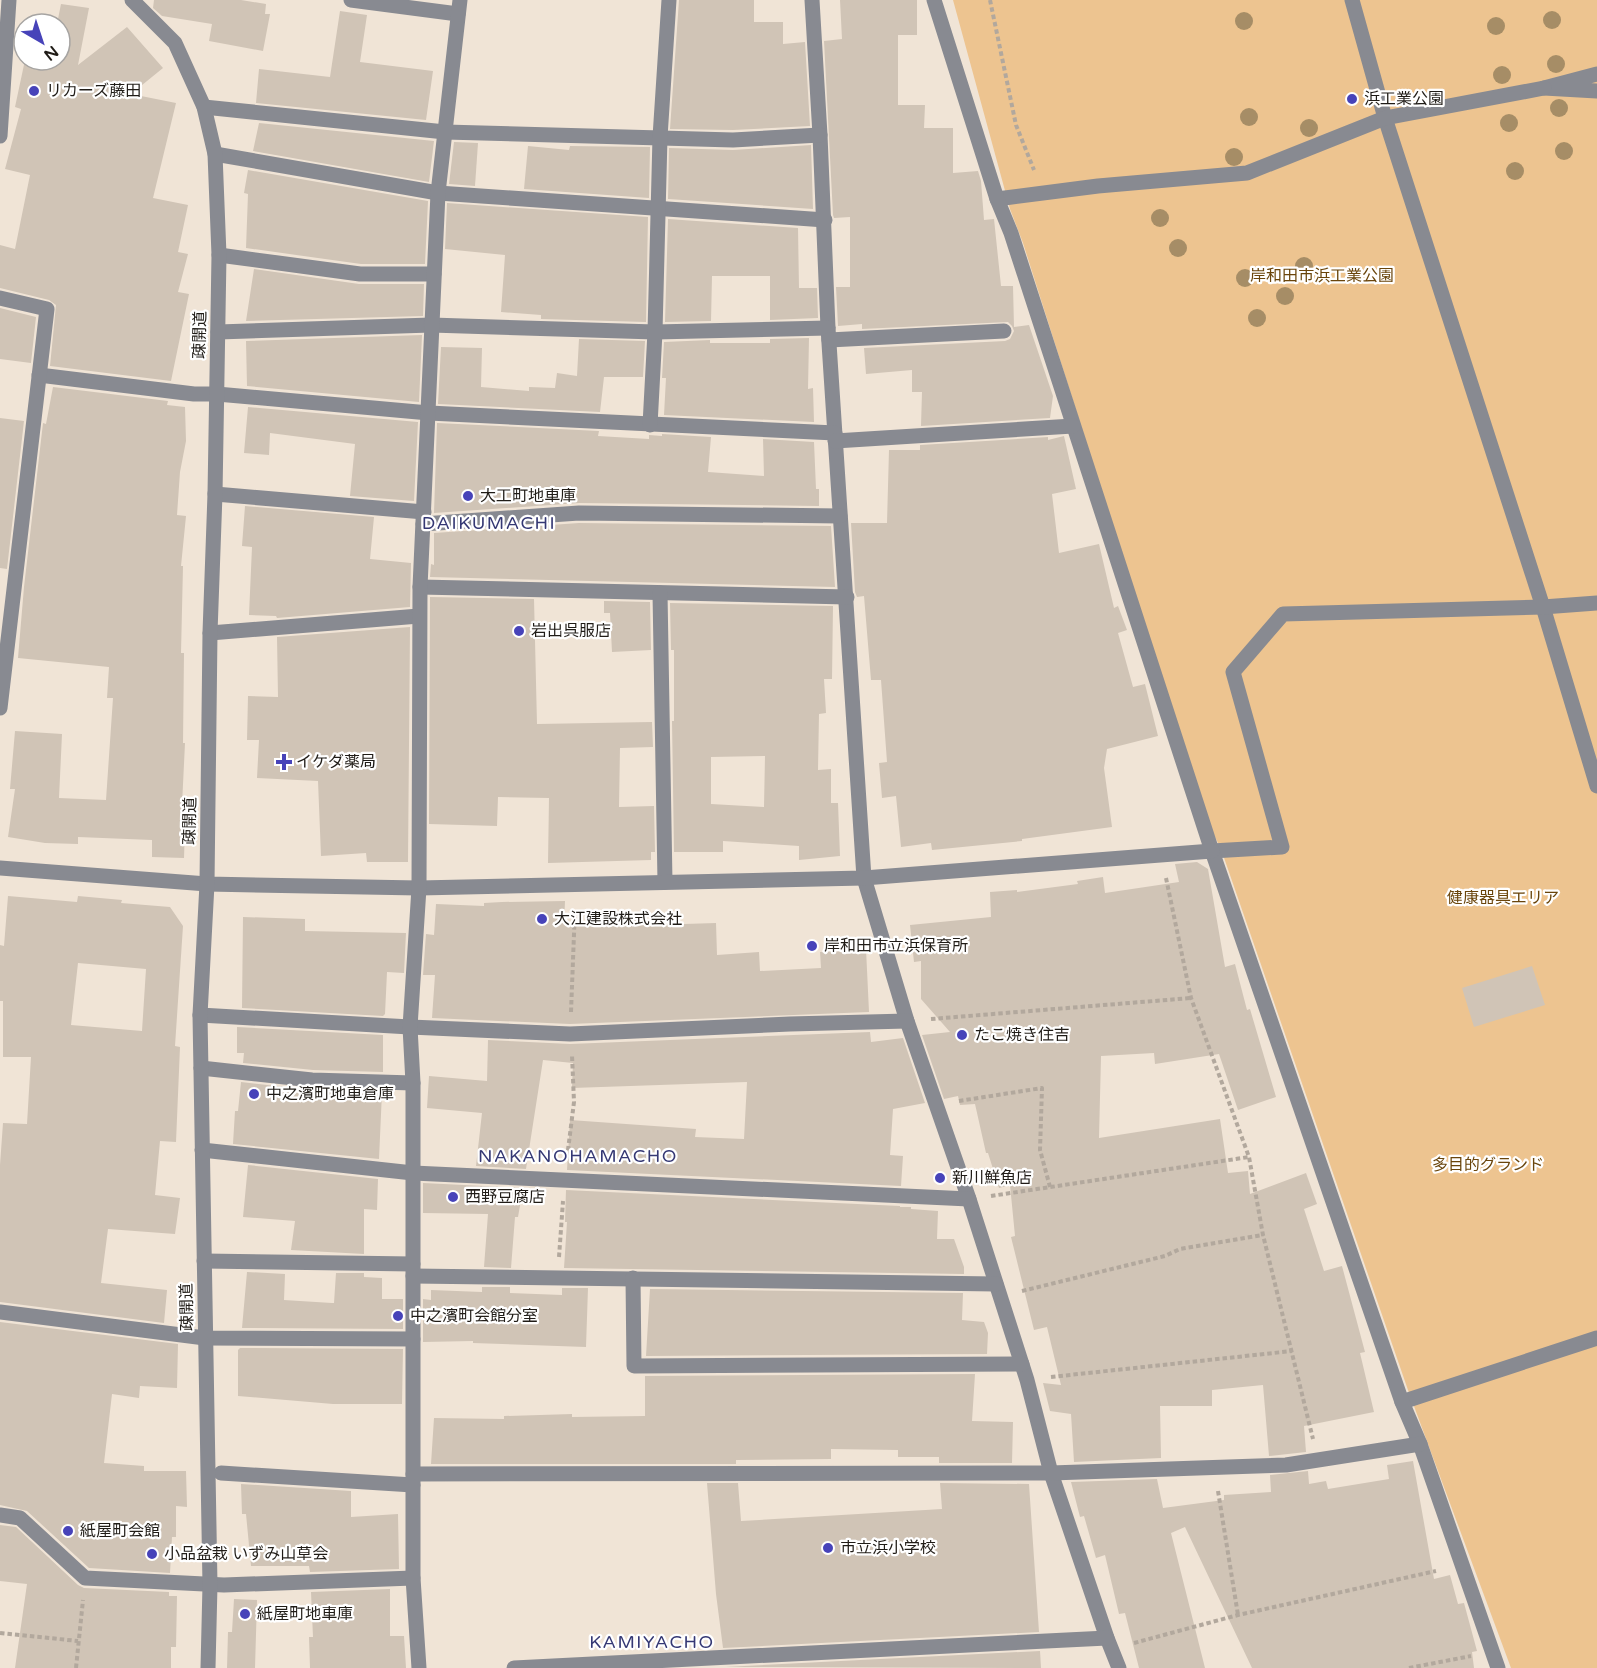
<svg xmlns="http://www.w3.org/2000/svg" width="1597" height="1668" viewBox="0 0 1597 1668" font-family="'Varela Round','Noto Sans JP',sans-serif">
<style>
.green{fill:#edc490}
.building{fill:#d0c4b6;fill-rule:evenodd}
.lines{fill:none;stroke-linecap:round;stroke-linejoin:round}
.path{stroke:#b2a89d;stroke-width:4;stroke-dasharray:4.5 3;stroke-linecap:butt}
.service{stroke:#888a91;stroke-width:15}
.minor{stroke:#888a91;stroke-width:15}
.tertiary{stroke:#888a91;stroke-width:15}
.tree{fill:#a68d66}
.poi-dot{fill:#4743b9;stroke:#fff;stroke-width:2}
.labels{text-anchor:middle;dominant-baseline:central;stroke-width:4.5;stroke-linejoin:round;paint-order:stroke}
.poi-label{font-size:16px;fill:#201c17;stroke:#fff;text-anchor:start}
.park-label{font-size:16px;fill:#6a450b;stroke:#fff}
.street-label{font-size:16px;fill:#201c17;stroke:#fff}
.neighbourhood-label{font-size:18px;letter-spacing:1.5px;fill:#353874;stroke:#fff}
</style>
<rect width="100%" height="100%" fill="#f0e4d6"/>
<!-- green -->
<polygon class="green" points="953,0 1597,0 1597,1668 1511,1668 1408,1390 1221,849 1205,817 1023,243 1010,209"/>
<!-- building -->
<g class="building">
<polygon points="154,0 241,0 266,4 265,14 270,14 263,51 209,41 212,24 162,16 153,8"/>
<polygon points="679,0 754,0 754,22 783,22 783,44 805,42 810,126 733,130 670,129"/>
<polygon points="840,0 917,0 917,35 898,35 898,105 925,105 924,128 953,128 953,173 978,171 981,181 984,220 994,219 1001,286 1013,286 1014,327 1029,325 1053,396 1050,418 921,426 922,392 912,392 912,370 866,374 864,348 1005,341 1010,339 1014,331 1012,326 1008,322 862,329 862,324 838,326 836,287 850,287 850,217 834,218 833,215 824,41 842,39"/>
<polygon points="61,4 89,8 78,65 127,27 163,68 131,94 176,103 153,198 188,205 178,252 188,254 178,292 189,294 171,381 50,366 56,305 49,300 0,288 0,245 15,249 30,175 5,169 21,109 15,107 25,60 60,60 60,24 57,24"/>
<polygon points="340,11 367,15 360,62 433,71 426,120 256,103 259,69 330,77"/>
<polygon points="259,123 434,141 429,182 253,151"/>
<polygon points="454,142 478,143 475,186 449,184"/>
<polygon points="811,145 813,209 668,199 669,148 733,150"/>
<polygon points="528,146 569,150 570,146 650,147 649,198 524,189"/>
<polygon points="248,170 428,201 425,264 361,264 246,248 248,194 244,193"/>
<polygon points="447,203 648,217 646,322 541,319 541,315 501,312 505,255 445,249"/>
<polygon points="668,219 798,228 799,288 817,288 818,318 770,320 770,276 712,276 711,321 665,322"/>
<polygon points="254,269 359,284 424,284 423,316 246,321"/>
<polygon points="0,308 36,317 31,363 0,359"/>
<polygon points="422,335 419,402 247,386 246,341"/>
<polygon points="809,338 808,389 813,388 814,422 664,415 666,378 662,378 664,342 710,340 710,343 770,343 770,339"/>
<polygon points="579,339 645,341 643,377 604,377 600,412 438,404 441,347 482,348 481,387 529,391 529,387 555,388 557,373 577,376"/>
<polygon points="53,387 168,401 167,405 185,407 186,441 180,472 177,515 186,516 181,566 183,566 181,653 184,653 183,743 185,743 181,826 185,826 184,858 152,857 152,840 78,837 78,844 45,843 8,837 15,789 10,789 15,731 62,734 59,798 106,800 113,698 107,698 109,667 18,658 24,587 43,423 46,424"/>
<polygon points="248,407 418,422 414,501 350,496 355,444 270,433 269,455 244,453"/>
<polygon points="0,418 24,421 7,569 0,568"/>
<polygon points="437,423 599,431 598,436 649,439 649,435 662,436 662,434 711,437 708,472 764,476 763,439 814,442 816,489 819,489 819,506 579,503 434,513"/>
<polygon points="1064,436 1076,489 1052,494 1059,553 1099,544 1114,608 1118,606 1127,630 1118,633 1133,687 1145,684 1158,736 1107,749 1104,768 1112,827 1022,839 1022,841 932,850 931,843 901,847 896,796 882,798 879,763 887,762 881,680 871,680 864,596 857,597 855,592 851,523 887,523 889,450 920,450 920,445 1048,437 1048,440"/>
<polygon points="245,506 374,517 370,559 411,563 410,607 277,618 276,616 249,615 252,547 242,546"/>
<polygon points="579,523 831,526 835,587 430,577 431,564 434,565 434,533"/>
<polygon points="430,597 534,599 537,724 652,722 653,747 620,748 619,807 654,806 655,852 651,852 651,860 548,863 549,798 498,797 497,826 429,824"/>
<polygon points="604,601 650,602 651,650 612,652 610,613 604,613"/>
<path d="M 670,603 L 833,606 L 832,679 L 824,679 L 826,713 L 819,714 L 818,770 L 831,769 L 831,803 L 838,803 L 840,856 L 799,860 L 799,846 L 723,841 L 723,852 L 674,852 L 672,721 L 674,721 L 674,650 L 671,650 ZM 765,756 L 764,807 L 711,804 L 711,757 Z"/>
<polygon points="410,627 408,862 367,862 366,853 321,856 318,781 257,778 259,740 247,740 248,696 278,697 277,637"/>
<polygon points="1197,862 1208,869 1225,967 1235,964 1247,1010 1250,1009 1276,1097 1238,1110 1219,1054 1155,1064 1154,1053 1101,1056 1099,1138 1220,1119 1228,1173 1248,1171 1250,1194 1306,1173 1317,1204 1304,1209 1324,1271 1342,1266 1365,1352 1360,1353 1374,1412 1304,1426 1306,1452 1269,1456 1263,1385 1212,1390 1212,1406 1160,1406 1161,1458 1074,1462 1071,1414 1050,1411 1043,1383 1061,1385 1047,1327 1034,1330 1011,1237 1015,1236 1010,1185 999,1188 988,1153 986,1153 975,1104 960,1105 958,1096 944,1099 922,1035 950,1032 921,999 921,961 914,962 910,925 991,917 990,892 1017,890 1017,892 1078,884 1077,881 1103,877 1105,893 1179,882 1175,864"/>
<path d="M 8,896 L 77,902 L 78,896 L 122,900 L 121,903 L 170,907 L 183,926 L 175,1046 L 180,1047 L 176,1142 L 160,1141 L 155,1195 L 180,1198 L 175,1234 L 108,1229 L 101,1283 L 167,1290 L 164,1323 L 0,1302 L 0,1165 L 3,1123 L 27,1124 L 31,1057 L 3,1057 L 3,1001 L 0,1001 L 0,945 L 4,946 ZM 78,963 L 146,969 L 142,1031 L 71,1025 Z"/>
<polygon points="565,901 564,925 652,919 652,925 716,923 717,955 759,952 760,971 821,968 820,952 866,949 869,1012 570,1024 432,1018 435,975 423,975 426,934 434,935 436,904 484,906 484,903 502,902"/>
<polygon points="243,917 305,919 305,931 406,933 404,973 387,972 385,1014 383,1016 242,1008"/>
<polygon points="1532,966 1545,1005 1474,1027 1462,988"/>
<polygon points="237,1027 383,1035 383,1072 313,1070 243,1063 244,1053 237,1053"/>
<polygon points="870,1032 871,1042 903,1038 925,1103 893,1109 890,1155 903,1156 901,1186 567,1170 570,1120 696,1129 695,1137 744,1139 747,1082 572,1088 573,1063 543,1060 526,1169 476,1166 482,1113 427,1108 429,1076 487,1081 488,1040 570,1044"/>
<polygon points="241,1082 311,1090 382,1092 379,1159 233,1144 235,1111 238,1111"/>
<polygon points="248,1165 378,1179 377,1210 364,1209 364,1254 291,1250 295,1221 243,1217"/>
<polygon points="423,1183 523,1188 518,1217 515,1217 511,1268 484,1267 488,1214 423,1213"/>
<polygon points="566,1190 900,1206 900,1207 911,1207 911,1209 938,1211 937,1239 954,1239 964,1267 964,1274 564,1268 567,1222 565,1222"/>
<polygon points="247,1272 285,1274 284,1300 332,1303 334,1303 336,1273 364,1273 364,1277 382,1278 382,1299 403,1299 403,1329 242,1328"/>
<polygon points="482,1287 510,1287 510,1293 562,1295 562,1288 588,1288 586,1347 473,1343 473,1341 423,1342 423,1299 431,1300 431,1290 482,1292"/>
<polygon points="650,1289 963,1293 962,1320 984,1322 988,1333 987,1354 646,1356"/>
<polygon points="0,1322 178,1344 177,1388 140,1386 139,1398 112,1394 104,1463 144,1466 144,1471 186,1471 187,1507 176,1506 176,1537 172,1537 170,1573 89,1568 27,1511 0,1505"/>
<polygon points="240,1348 403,1349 402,1404 333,1404 238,1396 238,1350"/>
<polygon points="975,1374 972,1421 1013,1422 1012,1463 939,1463 939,1457 898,1457 898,1450 831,1449 831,1459 736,1460 736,1464 431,1464 434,1418 504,1419 504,1416 572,1414 572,1417 645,1416 645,1376"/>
<polygon points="1413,1461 1434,1579 1450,1575 1458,1604 1464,1603 1477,1651 1472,1652 1474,1668 1252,1668 1185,1527 1171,1533 1205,1668 1139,1668 1125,1613 1119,1614 1105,1555 1096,1558 1084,1516 1080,1517 1071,1482 1157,1479 1163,1508 1224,1500 1224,1495 1271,1492 1270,1475 1308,1471 1309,1484 1326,1481 1328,1489 1389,1479 1387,1465"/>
<polygon points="707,1483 738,1483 741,1521 942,1509 940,1483 1029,1484 1039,1632 723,1648 716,1594"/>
<polygon points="241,1484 351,1491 351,1517 398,1514 399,1569 310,1572 309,1566 251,1566 246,1514 242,1514"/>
<polygon points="0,1525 16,1527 78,1585 84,1588 169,1592 169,1596 177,1596 176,1647 171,1647 171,1668 15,1668 27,1584 0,1581"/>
<polygon points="390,1589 390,1636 404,1636 406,1668 310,1668 309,1637 313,1637 311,1592"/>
<polygon points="234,1599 257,1600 255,1668 227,1668 228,1632 232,1632"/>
<polygon points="1040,1651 1041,1668 725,1667"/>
</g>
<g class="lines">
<!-- path -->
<g class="path">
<polyline points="990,0 1016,125 1034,170"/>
<polyline points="1166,878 1191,998 1249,1157 1263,1235 1313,1439"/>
<polyline points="571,1012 575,908"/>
<polyline points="931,1019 1191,998"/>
<polyline points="959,1101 1042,1088 1040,1150 1050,1187"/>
<polyline points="567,1158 574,1102 572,1055"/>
<polyline points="991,1196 1249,1157"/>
<polyline points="559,1257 563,1201"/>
<polyline points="1022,1291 1165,1256 1180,1249 1263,1235"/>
<polyline points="1051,1377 1292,1351"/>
<polyline points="1218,1491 1238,1615"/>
<polyline points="0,1633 78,1641"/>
<polyline points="1134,1643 1238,1615 1436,1571"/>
<polyline points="76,1668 83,1600"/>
<polyline points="1409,1668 1471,1656"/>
</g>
<!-- service -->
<g class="service">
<polyline points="1352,0 1385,118 1543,607 1597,786"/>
<polyline points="1597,74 1544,88 1597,91"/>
<polyline points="215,154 438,193 825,220"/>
<polyline points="997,199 1098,186 1247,173 1385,118 1544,88"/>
<polyline points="219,255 360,274 434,274"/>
<polyline points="218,332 431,325"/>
<polyline points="39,375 194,394 217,394"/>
<polyline points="215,494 424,512"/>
<polyline points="1212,851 1282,847 1233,672 1283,614 1543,607 1597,603"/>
<polyline points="201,1068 312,1080 413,1083"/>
<polyline points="202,1150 413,1173"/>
<polyline points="204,1261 413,1264"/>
<polyline points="1402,1402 1597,1338"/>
<polyline points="221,1473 413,1485"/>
</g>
<!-- minor -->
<g class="minor">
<polyline points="351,0 458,14"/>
<polyline points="812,0 820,135 828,328 864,878 907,1021 969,1199 1027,1380 1051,1473 1107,1638 1119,1668"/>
<polyline points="934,0 997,199 1011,233 1212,851 1402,1402 1420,1444 1498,1668"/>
<polyline points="204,107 445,132 733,140 820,135"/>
<polyline points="0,136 9,0"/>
<polyline points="0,298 47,309 0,708"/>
<polyline points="431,325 655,332 828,328"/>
<polyline points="829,340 1004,331"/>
<polyline points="217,394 429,413 835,433"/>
<polyline points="650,425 655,332 660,137 669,0"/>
<polyline points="835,441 1073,426"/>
<polyline points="423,524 579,513 840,516"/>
<polyline points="420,587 847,597"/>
<polyline points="660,593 665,882"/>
<polyline points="210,633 419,616"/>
<polyline points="0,868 207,884 419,888 864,878 1212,851"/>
<polyline points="200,1015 410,1027 570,1034 790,1024 907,1021"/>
<polyline points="413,1173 969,1199"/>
<polyline points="413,1276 996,1284"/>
<polyline points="633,1278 634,1366 1022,1364"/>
<polyline points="0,1312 205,1338 413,1339"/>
<polyline points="413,1474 1051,1473 1286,1465 1420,1444"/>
<polyline points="0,1515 20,1518 85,1578 224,1585 413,1578"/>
<polyline points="419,1668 413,1578 413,1083 410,1027 419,888 420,587 438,193 460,0"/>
<polyline points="514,1668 1107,1638"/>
</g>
<!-- tertiary -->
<polyline class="tertiary" points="132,0 175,43 204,107 215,154 219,255 215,494 210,633 207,884 200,1015 210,1585 208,1668"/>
</g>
<!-- trees -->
<g class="tree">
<circle cx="1552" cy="20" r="9"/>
<circle cx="1244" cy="21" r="9"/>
<circle cx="1496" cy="26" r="9"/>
<circle cx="1556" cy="64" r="9"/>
<circle cx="1502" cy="75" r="9"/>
<circle cx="1559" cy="108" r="9"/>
<circle cx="1249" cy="117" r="9"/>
<circle cx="1509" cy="123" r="9"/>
<circle cx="1309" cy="128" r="9"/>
<circle cx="1564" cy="151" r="9"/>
<circle cx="1234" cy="157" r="9"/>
<circle cx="1515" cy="171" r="9"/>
<circle cx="1160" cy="218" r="9"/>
<circle cx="1178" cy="248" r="9"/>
<circle cx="1304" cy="266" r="9"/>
<circle cx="1245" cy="278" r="9"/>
<circle cx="1285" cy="296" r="9"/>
<circle cx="1257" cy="318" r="9"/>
</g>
<!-- markers -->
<g class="poi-dot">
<circle cx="34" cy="91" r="6"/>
<circle cx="1352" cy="99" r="6"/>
<circle cx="468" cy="496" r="6"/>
<circle cx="519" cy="631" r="6"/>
<path d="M281 753h6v6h6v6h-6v6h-6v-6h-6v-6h6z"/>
<circle cx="542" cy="919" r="6"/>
<circle cx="812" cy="946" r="6"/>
<circle cx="962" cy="1035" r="6"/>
<circle cx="254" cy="1094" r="6"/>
<circle cx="940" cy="1178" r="6"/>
<circle cx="453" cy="1197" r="6"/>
<circle cx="398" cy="1316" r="6"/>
<circle cx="68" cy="1531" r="6"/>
<circle cx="828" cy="1548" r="6"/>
<circle cx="152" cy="1554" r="6"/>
<circle cx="245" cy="1614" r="6"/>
</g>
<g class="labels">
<!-- poi labels -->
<g class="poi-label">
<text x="46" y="91">リカーズ藤田</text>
<text x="1364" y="99">浜工業公園</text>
<text x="480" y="496">大工町地車庫</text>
<text x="531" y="631">岩出呉服店</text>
<text x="296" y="762">イケダ薬局</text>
<text x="554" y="919">大江建設株式会社</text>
<text x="824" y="946">岸和田市立浜保育所</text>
<text x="974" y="1035">たこ焼き住吉</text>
<text x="266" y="1094">中之濱町地車倉庫</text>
<text x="952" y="1178">新川鮮魚店</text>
<text x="465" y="1197">西野豆腐店</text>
<text x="410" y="1316">中之濱町会館分室</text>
<text x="80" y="1531">紙屋町会館</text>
<text x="840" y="1548">市立浜小学校</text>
<text x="164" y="1554">小品盆栽 いずみ山草会</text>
<text x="257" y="1614">紙屋町地車庫</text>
</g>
<!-- park labels -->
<g class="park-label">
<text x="1322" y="276">岸和田市浜工業公園</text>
<text x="1503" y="898">健康器具エリア</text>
<text x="1488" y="1165">多目的グランド</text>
</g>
<!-- street labels -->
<g class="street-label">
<text transform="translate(200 335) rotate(-89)">疎開道</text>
<text transform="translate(190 821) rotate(-89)">疎開道</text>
<text transform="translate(187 1307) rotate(-91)">疎開道</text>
</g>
<!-- neighbourhood labels -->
<g class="neighbourhood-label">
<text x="489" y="523">DAIKUMACHI</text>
<text x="578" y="1156">NAKANOHAMACHO</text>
<text x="652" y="1642">KAMIYACHO</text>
</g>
</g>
<!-- north arrow -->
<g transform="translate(42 42) rotate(141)"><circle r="28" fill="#ffffff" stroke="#a6a4a2" stroke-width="1.5"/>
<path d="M0-4.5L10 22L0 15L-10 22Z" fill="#4743b9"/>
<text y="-9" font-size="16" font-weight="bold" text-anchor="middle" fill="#201c17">N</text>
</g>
</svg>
